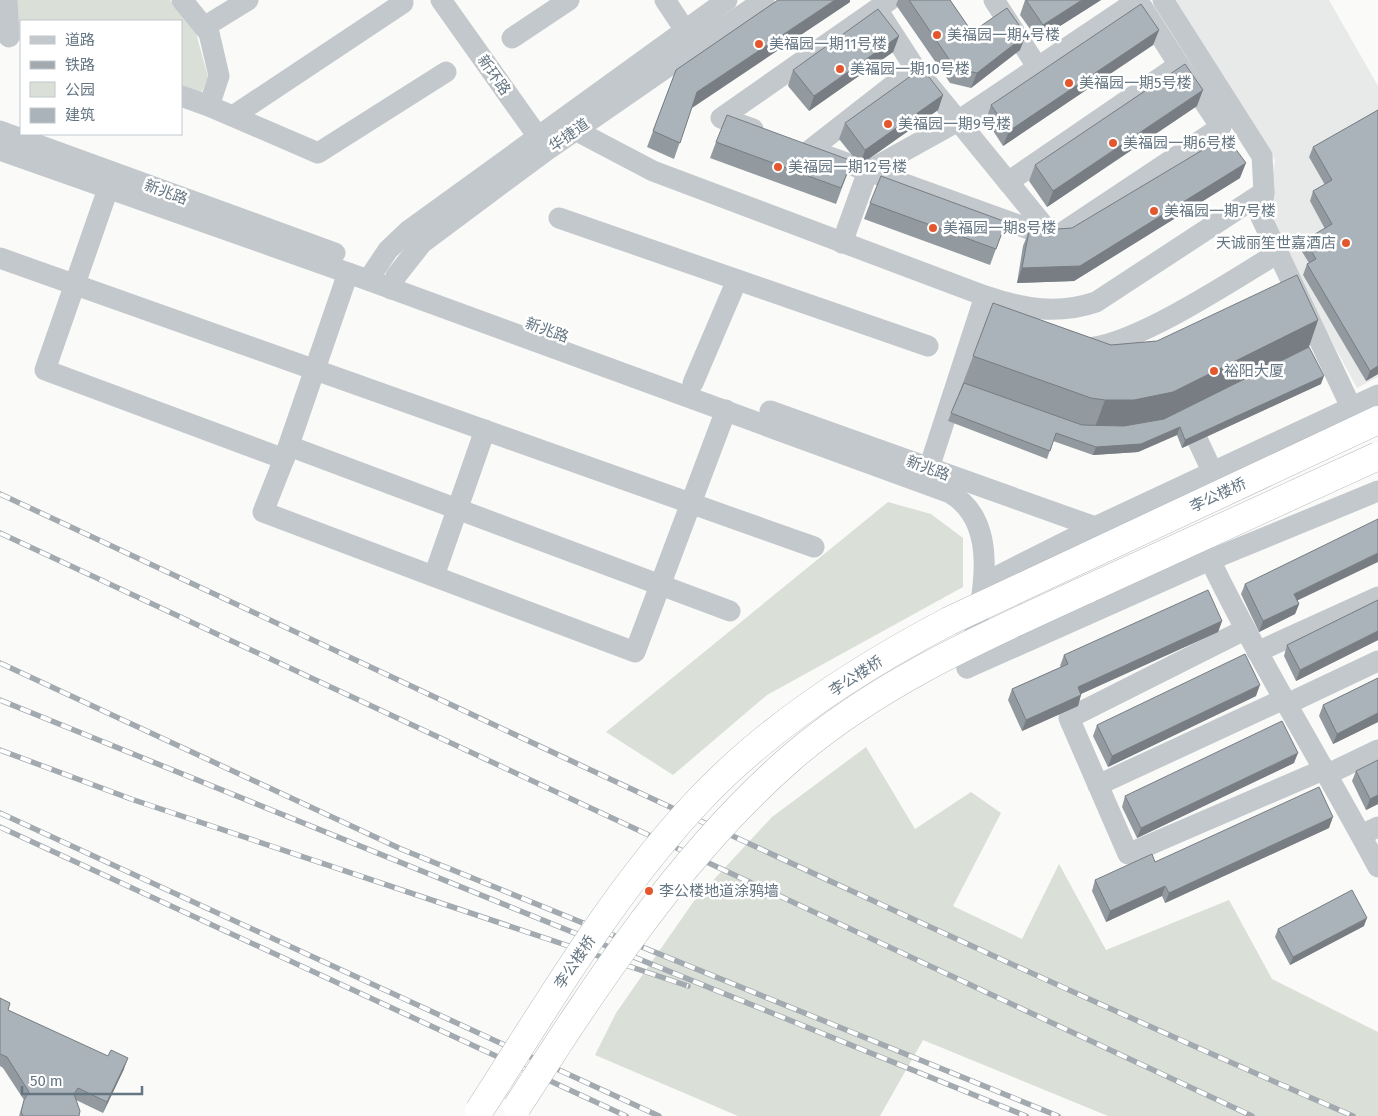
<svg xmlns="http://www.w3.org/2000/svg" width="1378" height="1116" viewBox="0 0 1378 1116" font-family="'Fira Sans','Noto Sans SC',sans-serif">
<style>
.built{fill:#e8e9e9}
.green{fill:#dadfd7}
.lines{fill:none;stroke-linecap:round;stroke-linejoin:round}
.minor{stroke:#c3c8cc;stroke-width:21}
.rail-casing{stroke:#a2aab0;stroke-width:5.5}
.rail{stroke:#fff;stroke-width:4;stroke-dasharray:11;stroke-linecap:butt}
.major-bridge-casing{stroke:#b5babe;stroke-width:29;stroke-linecap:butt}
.major-bridge{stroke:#fff;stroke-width:28}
.wall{fill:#929a9f}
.shaded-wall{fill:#777d82}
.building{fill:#aab3b9;stroke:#777d82}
.poi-dot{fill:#e4572e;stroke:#fff;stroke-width:2}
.labels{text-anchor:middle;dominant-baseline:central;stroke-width:5;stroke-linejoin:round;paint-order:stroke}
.poi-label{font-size:15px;fill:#657683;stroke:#fff;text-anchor:start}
.street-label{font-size:15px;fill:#657683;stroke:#fff}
</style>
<rect width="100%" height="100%" fill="#fafaf8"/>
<!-- built -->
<polygon class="built" points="1172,0 1329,0 1378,86 1378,377 1357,388 1266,220 1275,160"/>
<!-- green -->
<g class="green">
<polygon points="13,0 170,0 196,33 208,77 196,106 181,100 181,21 21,21 21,41 16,39"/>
<polygon points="888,502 931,514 963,538 963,587 767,695 673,775 606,732"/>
<polygon points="866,747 915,829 971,792 1001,813 953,906 1022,939 1059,864 1106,950 1229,900 1272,979 1378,1032 1378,1116 1108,1116 923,1040 880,1116 738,1116 595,1055 616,1013 694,901 772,817"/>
</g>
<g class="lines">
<!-- minor -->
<g class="minor">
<polyline points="7,0 9,37"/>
<polyline points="182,0 209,33 219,76 209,106"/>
<polyline points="441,0 546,148"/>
<polyline points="665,0 685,30"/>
<polyline points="994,0 1038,68"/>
<polyline points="1163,0 1262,156 1264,192 1261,217 1351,407"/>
<polyline points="1142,7 1179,65"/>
<polyline points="882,17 915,68 1053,237"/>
<polyline points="204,27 248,0"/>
<polyline points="512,38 569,0"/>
<polyline points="181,96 209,106 318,153 446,72"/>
<polyline points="233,116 403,3"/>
<polyline points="753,129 721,118 890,0"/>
<path d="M 575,130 L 653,171 L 985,296 C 1023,309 1058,315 1096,302 L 1264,192"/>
<polyline points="0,131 335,253"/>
<path d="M 0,150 L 368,280 L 950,493 C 1007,526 978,615 967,668"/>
<polyline points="810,150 915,68"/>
<polyline points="824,155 1054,238"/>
<polyline points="1008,182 1179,65 1221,127 1054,238"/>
<polyline points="108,189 45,370 284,459 348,273"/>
<polyline points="559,218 928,346"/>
<polyline points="842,243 868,171 958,121 1138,0"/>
<polyline points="0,258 814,547"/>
<polyline points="368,280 388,250 408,231 727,0"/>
<polyline points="391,289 396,276 422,243 547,150 764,0"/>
<path d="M 1080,348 C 1128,351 1234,279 1278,253"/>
<polyline points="693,383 737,280"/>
<polyline points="770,411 1095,527"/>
<polyline points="1198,441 1213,473"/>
<polyline points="289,446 730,611"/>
<polyline points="284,459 263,512 635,652 726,410"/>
<polyline points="929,468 985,296"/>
<path d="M 1210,560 C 1261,665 1323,764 1378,867"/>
<polyline points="434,576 485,430"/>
<polyline points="984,583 1095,527 1378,395"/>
<polyline points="1244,630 1069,718 1128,854 1325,769"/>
<polyline points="1257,652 1378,597"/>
<polyline points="967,668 1210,560 1378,491"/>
<polyline points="1287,704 1378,661"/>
<polyline points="1328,774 1378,750"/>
<polyline points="1098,785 1284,699"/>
<polyline points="1361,835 1378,827"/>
</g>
<defs>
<g id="rail">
<path d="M 0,494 C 450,703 898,918 1353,1116"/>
<polyline points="0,533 1252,1116"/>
<polyline points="0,663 401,849 1058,1116"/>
<polyline points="0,700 1026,1116"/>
<polyline points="0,750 131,799 688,986"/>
<polyline points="0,813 659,1116"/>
<polyline points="0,827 626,1116"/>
</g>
</defs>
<!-- rail casing -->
<use href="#rail" class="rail-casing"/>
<!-- rail -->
<use href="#rail" class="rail"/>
<defs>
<g id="major-bridge">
<path d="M 517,1107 C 597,983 679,856 791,758 C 879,682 985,636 1090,588 C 1186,544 1282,500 1378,456"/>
<path d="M 479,1111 C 548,1004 615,888 703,796 C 772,724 861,667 949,621 L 1378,420"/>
</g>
</defs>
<!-- major-bridge casing -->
<use href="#major-bridge" class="major-bridge-casing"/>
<!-- major-bridge -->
<use href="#major-bridge" class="major-bridge"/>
</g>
<!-- wall -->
<g class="wall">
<polygon points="778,0 850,0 850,2 692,107 674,159 647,147 676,70"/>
<polygon points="898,0 950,0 972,32 1020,50 971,88 950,83 896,5"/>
<polygon points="1025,0 1101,0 1038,40 1020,15"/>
<polygon points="1159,30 1153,45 1003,146 986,120 991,105"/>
<polygon points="899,36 893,52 809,111 788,86 793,70"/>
<polygon points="943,95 938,110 860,165 839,139 845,123"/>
<polygon points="1197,106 1047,207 1029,181 1035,165"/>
<polygon points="1378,110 1378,374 1366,381 1303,275 1307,264 1309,263 1301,250 1305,240 1325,229 1310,201 1313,191 1325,185 1309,157 1313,147"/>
<polygon points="716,142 852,161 836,204 710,158"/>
<polygon points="1240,178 1074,281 1017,283 1023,246 1029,231 1072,228"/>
<polygon points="870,203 1006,222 990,265 864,219"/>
<polygon points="993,303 1111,345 1157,341 1318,320 1309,347 1321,384 1182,448 1177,435 1138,452 1093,455 1053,441 1047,459 948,421 963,383"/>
<polygon points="1245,584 1298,601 1299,604 1295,614 1259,632 1241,594"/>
<polygon points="1378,600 1378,640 1296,681 1284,656 1287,645"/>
<polygon points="1222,621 1218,632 1081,694 1078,706 1022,731 1008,700 1012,689 1061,667 1060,666 1064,655"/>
<polygon points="1378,678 1378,722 1333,744 1319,716 1323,705"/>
<polygon points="1256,696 1108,767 1093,736 1097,725"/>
<polygon points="1294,763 1137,838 1122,807 1125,796"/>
<polygon points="1356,771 1378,804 1366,810 1352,781"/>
<polygon points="1329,828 1165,903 1162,896 1106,922 1092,891 1095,880 1155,862"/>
<polygon points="1364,926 1290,965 1275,937 1278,929"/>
<polygon points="0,998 10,1003 8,1010 124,1069 103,1113 76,1100 79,1116 19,1116 24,1100 3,1068 0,1066"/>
</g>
<!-- shaded-wall -->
<g class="shaded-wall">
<polygon points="835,0 850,0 850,2 692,108 697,92"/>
<polygon points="1082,0 1101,0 1038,40 1043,25"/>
<polygon points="1159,30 1153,45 1003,146 1009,131"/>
<polygon points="1026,35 1020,50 971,88 977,73"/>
<polygon points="899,36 893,52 809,111 814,96"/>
<polygon points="1203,90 1197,106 1047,207 1053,191"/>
<polygon points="943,95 938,110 860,165 865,150"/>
<polygon points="1246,163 1240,178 1074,281 1017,283 1022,268"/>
<polygon points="1318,320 1306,355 1161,427 1092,435 1105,400"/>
<polygon points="1378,366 1378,374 1366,381 1370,371"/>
<polygon points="1324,376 1321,384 1182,448 1185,440"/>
<polygon points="1180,427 1177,435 1138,452 1093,455 1096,447"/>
<polygon points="1378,553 1378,562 1290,604 1294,594"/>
<polygon points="1299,604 1295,614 1259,632 1263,621"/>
<polygon points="1222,621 1218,632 1074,697 1078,687"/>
<polygon points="1378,631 1378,640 1296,681 1300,670"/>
<polygon points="1260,685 1256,696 1108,767 1112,756"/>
<polygon points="1081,695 1078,706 1022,731 1026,720"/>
<polygon points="1378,713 1378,722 1333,744 1337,734"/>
<polygon points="1298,753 1294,763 1137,838 1141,828"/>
<polygon points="1378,795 1378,804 1366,810 1370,799"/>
<polygon points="1333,817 1329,828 1165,903 1169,893"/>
<polygon points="1165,886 1162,896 1106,922 1110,911"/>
<polygon points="1367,918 1364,926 1290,965 1293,957"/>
<polygon points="128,1058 124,1069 103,1113 107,1102"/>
</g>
<!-- building -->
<g class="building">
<polygon points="778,0 835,0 697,92 680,143 653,131 676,70"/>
<polygon points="909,0 950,0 972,32 1007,8 1026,35 977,73 955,68"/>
<polygon points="1026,0 1082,0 1043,25"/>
<polygon points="1141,4 1159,30 1009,131 991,105"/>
<polygon points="878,9 899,36 814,96 793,70"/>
<polygon points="1185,64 1203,90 1053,191 1035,165"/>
<polygon points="922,68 943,95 865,150 845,123"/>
<polygon points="1378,110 1378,366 1370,371 1307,264 1316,259 1305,240 1332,224 1313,191 1332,180 1313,147"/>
<polygon points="727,115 852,161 841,188 716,142"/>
<polygon points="1226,136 1246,163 1080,266 1022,268 1029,231 1072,228"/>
<polygon points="881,176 1006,222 996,249 870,203"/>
<polygon points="1297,275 1318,320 1173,392 1134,400 1105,400 1091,398 973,356 993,303 1111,345 1157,341"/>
<polygon points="1309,347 1324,376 1185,440 1180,427 1141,444 1096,447 1056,433 1050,451 951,413 964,383 1082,425 1124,426 1164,419"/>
<polygon points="1378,519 1378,553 1294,594 1299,604 1263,621 1245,584"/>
<polygon points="1208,590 1222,621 1078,687 1081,695 1026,720 1012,689 1068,664 1064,655"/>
<polygon points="1378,600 1378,631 1300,670 1287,645"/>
<polygon points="1245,654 1260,685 1112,756 1097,725"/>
<polygon points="1378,678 1378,713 1337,734 1323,705"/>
<polygon points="1282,721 1298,753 1141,828 1125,796"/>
<polygon points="1378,760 1378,795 1370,799 1356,771"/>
<polygon points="1319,787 1333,817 1169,893 1165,886 1110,911 1095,880 1152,854 1155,862"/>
<polygon points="1352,890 1367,918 1293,957 1278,929"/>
<polygon points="0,998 10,1003 8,1010 108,1056 111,1050 128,1058 107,1102 78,1088 74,1094 80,1111 79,1116 23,1116 21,1112 24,1100 29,1092 7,1057 0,1054"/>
</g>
<!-- markers -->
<g class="poi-dot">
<circle cx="937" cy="35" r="5"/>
<circle cx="759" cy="44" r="5"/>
<circle cx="840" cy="69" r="5"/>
<circle cx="1069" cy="83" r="5"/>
<circle cx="888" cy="124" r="5"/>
<circle cx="1113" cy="143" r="5"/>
<circle cx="778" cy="167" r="5"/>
<circle cx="1154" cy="211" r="5"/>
<circle cx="933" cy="228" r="5"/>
<circle cx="1346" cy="243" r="5"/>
<circle cx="1214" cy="371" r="5"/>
<circle cx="649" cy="891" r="5"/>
</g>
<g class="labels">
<!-- poi labels -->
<g class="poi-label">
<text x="947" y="35">美福园一期4号楼</text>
<text x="769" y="44">美福园一期11号楼</text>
<text x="850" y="69">美福园一期10号楼</text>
<text x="1079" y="83">美福园一期5号楼</text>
<text x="898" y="124">美福园一期9号楼</text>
<text x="1123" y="143">美福园一期6号楼</text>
<text x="788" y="167">美福园一期12号楼</text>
<text x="1164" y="211">美福园一期7号楼</text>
<text x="943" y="228">美福园一期8号楼</text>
<text x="1336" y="243" text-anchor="end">天诚丽笙世嘉酒店</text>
<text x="1224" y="371">裕阳大厦</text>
<text x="659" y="891">李公楼地道涂鸦墙</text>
</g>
<!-- street labels -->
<g class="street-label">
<text transform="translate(494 75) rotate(55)">新环路</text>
<text transform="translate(569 135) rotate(-35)">华捷道</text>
<text transform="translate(166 192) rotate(20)">新兆路</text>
<text transform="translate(547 330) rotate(20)">新兆路</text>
<text transform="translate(928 468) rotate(20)">新兆路</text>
<text transform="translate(1218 495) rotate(-25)">李公楼桥</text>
<text transform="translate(856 676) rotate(-33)">李公楼桥</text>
<text transform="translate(575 962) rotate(-56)">李公楼桥</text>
</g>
</g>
<!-- legend -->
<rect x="20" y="20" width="162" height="115" fill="#ffffff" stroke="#c1c8cd"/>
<rect x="30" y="36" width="25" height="8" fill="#c3c8cc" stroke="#c1c8cd"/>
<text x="65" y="45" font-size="15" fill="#657683">道路</text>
<rect x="30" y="61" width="25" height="8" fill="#a2aab0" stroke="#c1c8cd"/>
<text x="65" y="70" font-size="15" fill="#657683">铁路</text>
<rect x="30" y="82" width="25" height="15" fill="#dadfd7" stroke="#c1c8cd"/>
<text x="65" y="95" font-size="15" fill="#657683">公园</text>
<rect x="30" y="108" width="25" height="15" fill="#aab3b9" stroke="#c1c8cd"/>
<text x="65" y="120" font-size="15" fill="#657683">建筑</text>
<!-- scale -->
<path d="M22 1086v8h120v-8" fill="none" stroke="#657683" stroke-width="2.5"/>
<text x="30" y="1086" font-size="15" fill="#657683" stroke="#ffffff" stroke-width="4" paint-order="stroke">50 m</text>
</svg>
